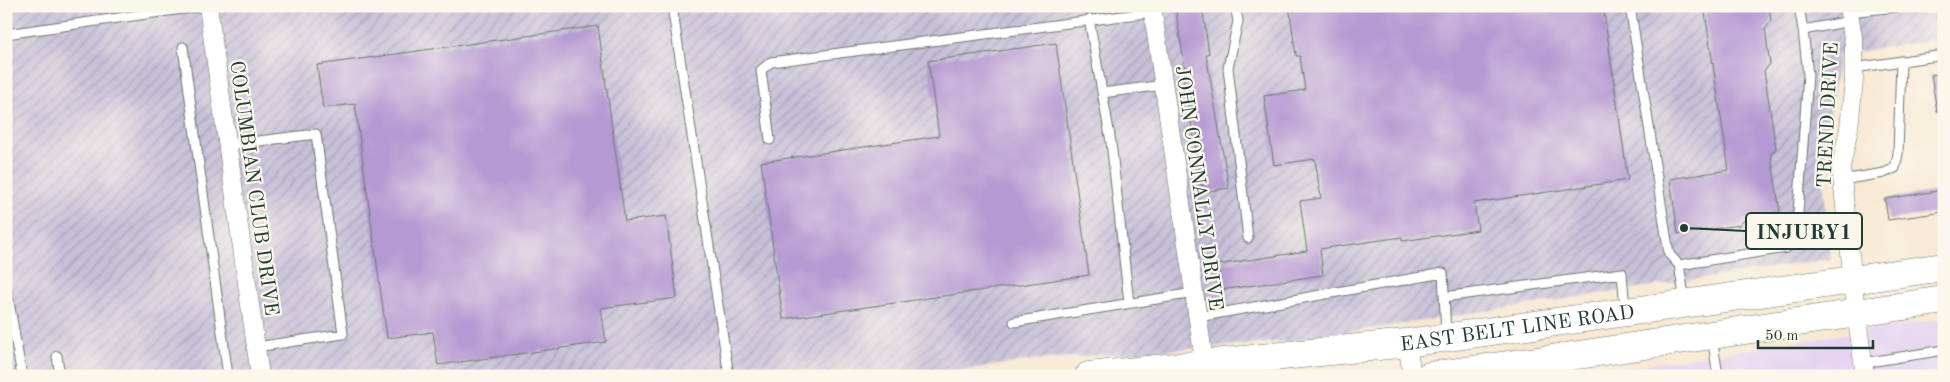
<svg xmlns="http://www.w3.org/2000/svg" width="1950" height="382" font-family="'Old Standard TT',serif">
<defs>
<pattern id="industrial-furrows" width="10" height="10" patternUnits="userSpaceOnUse" patternTransform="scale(1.25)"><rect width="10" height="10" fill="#c7c0d9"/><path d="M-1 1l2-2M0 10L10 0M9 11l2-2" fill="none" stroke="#a19db1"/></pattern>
</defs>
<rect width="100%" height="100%" fill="#fbf7ec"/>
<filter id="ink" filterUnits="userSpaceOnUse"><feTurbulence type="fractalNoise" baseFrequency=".02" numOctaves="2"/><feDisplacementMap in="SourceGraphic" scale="10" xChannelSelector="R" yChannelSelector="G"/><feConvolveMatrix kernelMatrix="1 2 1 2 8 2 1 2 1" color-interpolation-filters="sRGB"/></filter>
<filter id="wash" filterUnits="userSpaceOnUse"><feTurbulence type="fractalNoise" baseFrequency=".0096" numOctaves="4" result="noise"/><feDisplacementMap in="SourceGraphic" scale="20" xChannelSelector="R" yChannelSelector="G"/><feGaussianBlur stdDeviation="1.12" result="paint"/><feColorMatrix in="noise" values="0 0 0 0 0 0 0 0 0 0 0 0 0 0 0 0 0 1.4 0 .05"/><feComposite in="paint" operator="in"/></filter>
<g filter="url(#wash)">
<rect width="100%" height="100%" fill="#f7e7d0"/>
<!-- built -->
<path fill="#e5d3f1" d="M1944,319V376H1571Z"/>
<!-- industrial -->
<path fill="url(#industrial-furrows)" d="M6,6H1944V38L1839,55L1822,170L1830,259L1290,341L1033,360L923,376H6Z"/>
<g id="blocks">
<!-- building -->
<path fill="#b599d3" d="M1175,6H1202L1209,54H1206L1229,188L1203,192L1182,69H1185Z
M1289,6H1603L1628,180L1474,203L1478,230L1402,241V237L1320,249L1323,275L1221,290L1217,265L1307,251L1300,201L1321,198L1315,159L1274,165L1264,96L1305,90L1300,56H1296Z
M1704,6H1769L1771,21L1765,29L1770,64L1764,71L1776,148L1771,154L1780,212L1746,218L1740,225L1678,234L1670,179L1729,170Z
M598,26L625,221L666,216L677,298L601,308L606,342L438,365L433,332L387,338L355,104L323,108L317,65Z
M1056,43L1089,275L783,319L761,162L939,136L928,61Z
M1944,73V110L1937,111L1931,75Z
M1944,190V212L1888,220L1885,199Z"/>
</g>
</g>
<g filter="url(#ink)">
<use href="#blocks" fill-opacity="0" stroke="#6b786b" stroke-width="1"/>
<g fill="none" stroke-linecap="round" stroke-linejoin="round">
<!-- service casing -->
<g stroke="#6b786b" stroke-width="11">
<path id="service" d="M672,6L729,376
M1235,6L1238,21L1228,68L1248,238
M1630,6L1669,254L1679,265L1685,301
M1799,6L1803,30
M1849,12L1906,6
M1089,19L1111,142L1129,303
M6,34L203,6
M183,47L228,376
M1854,68L1944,55
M1102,93L1164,85
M770,140L761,70L771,62L1153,12
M227,145L316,134L343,334L256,347
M1842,180L1884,173L1895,168L1898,154L1901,61
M1679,265L1786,248L1796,241L1808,75L1803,30L1851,21
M6,285L22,376
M1444,297L1622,273L1625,308
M1198,317L1443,273L1446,334
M1014,322L1194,293
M1712,337L1718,376
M57,356L60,376
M1566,360L1568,376
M1863,363L1944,350"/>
</g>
<!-- minor casing -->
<g stroke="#6b786b" stroke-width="19">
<path id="minor" d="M208,6L260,376
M1152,6L1206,374
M1848,6L1854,44V81L1849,128L1841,168L1856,312L1865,376
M1407,343L1412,376"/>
</g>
<!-- primary casing -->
<g stroke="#6b786b" stroke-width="29">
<g id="primary">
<path id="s1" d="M1089,376L1407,343L1944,267"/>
<path d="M1429,376L1565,357L1944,300"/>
</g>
</g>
<!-- service -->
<use href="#service" stroke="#fff" stroke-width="9"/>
<!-- minor -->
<use href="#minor" stroke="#fff" stroke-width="18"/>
<!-- primary -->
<use href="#primary" stroke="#fff" stroke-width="28"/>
</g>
</g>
<g text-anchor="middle" stroke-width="4.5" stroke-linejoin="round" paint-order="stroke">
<!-- street labels -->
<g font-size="20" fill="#1f3d34" stroke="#fbf7ec">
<text transform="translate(1827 115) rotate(-87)" y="7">TREND DRIVE</text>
<text transform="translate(255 188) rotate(82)" y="7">COLUMBIAN CLUB DRIVE</text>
<text transform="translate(1200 188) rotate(82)" y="7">JOHN CONNALLY DRIVE</text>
<text dy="7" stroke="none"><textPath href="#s1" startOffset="431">EAST BELT LINE ROAD</textPath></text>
</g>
</g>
<!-- callouts -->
<path fill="none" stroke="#1f3d34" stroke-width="2" d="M1684 228L1746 231"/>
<circle fill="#1f3d34" stroke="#fbf7ec" stroke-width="2" cx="1684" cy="228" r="5"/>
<rect fill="#fbf7ec" stroke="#1f3d34" stroke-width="2" x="1746" y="213" width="116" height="36" rx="5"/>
<g font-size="21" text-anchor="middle" font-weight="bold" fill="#1f3d34">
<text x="1804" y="239">INJURY1</text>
</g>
<!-- margin -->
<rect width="1950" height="382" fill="none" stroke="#fbf7ec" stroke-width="25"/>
<!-- scale -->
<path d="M1758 340v8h115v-8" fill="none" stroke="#1f3d34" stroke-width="2.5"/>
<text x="1765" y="340" font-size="15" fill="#1f3d34" stroke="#fbf7ec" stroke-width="4" paint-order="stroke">50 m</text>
</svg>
